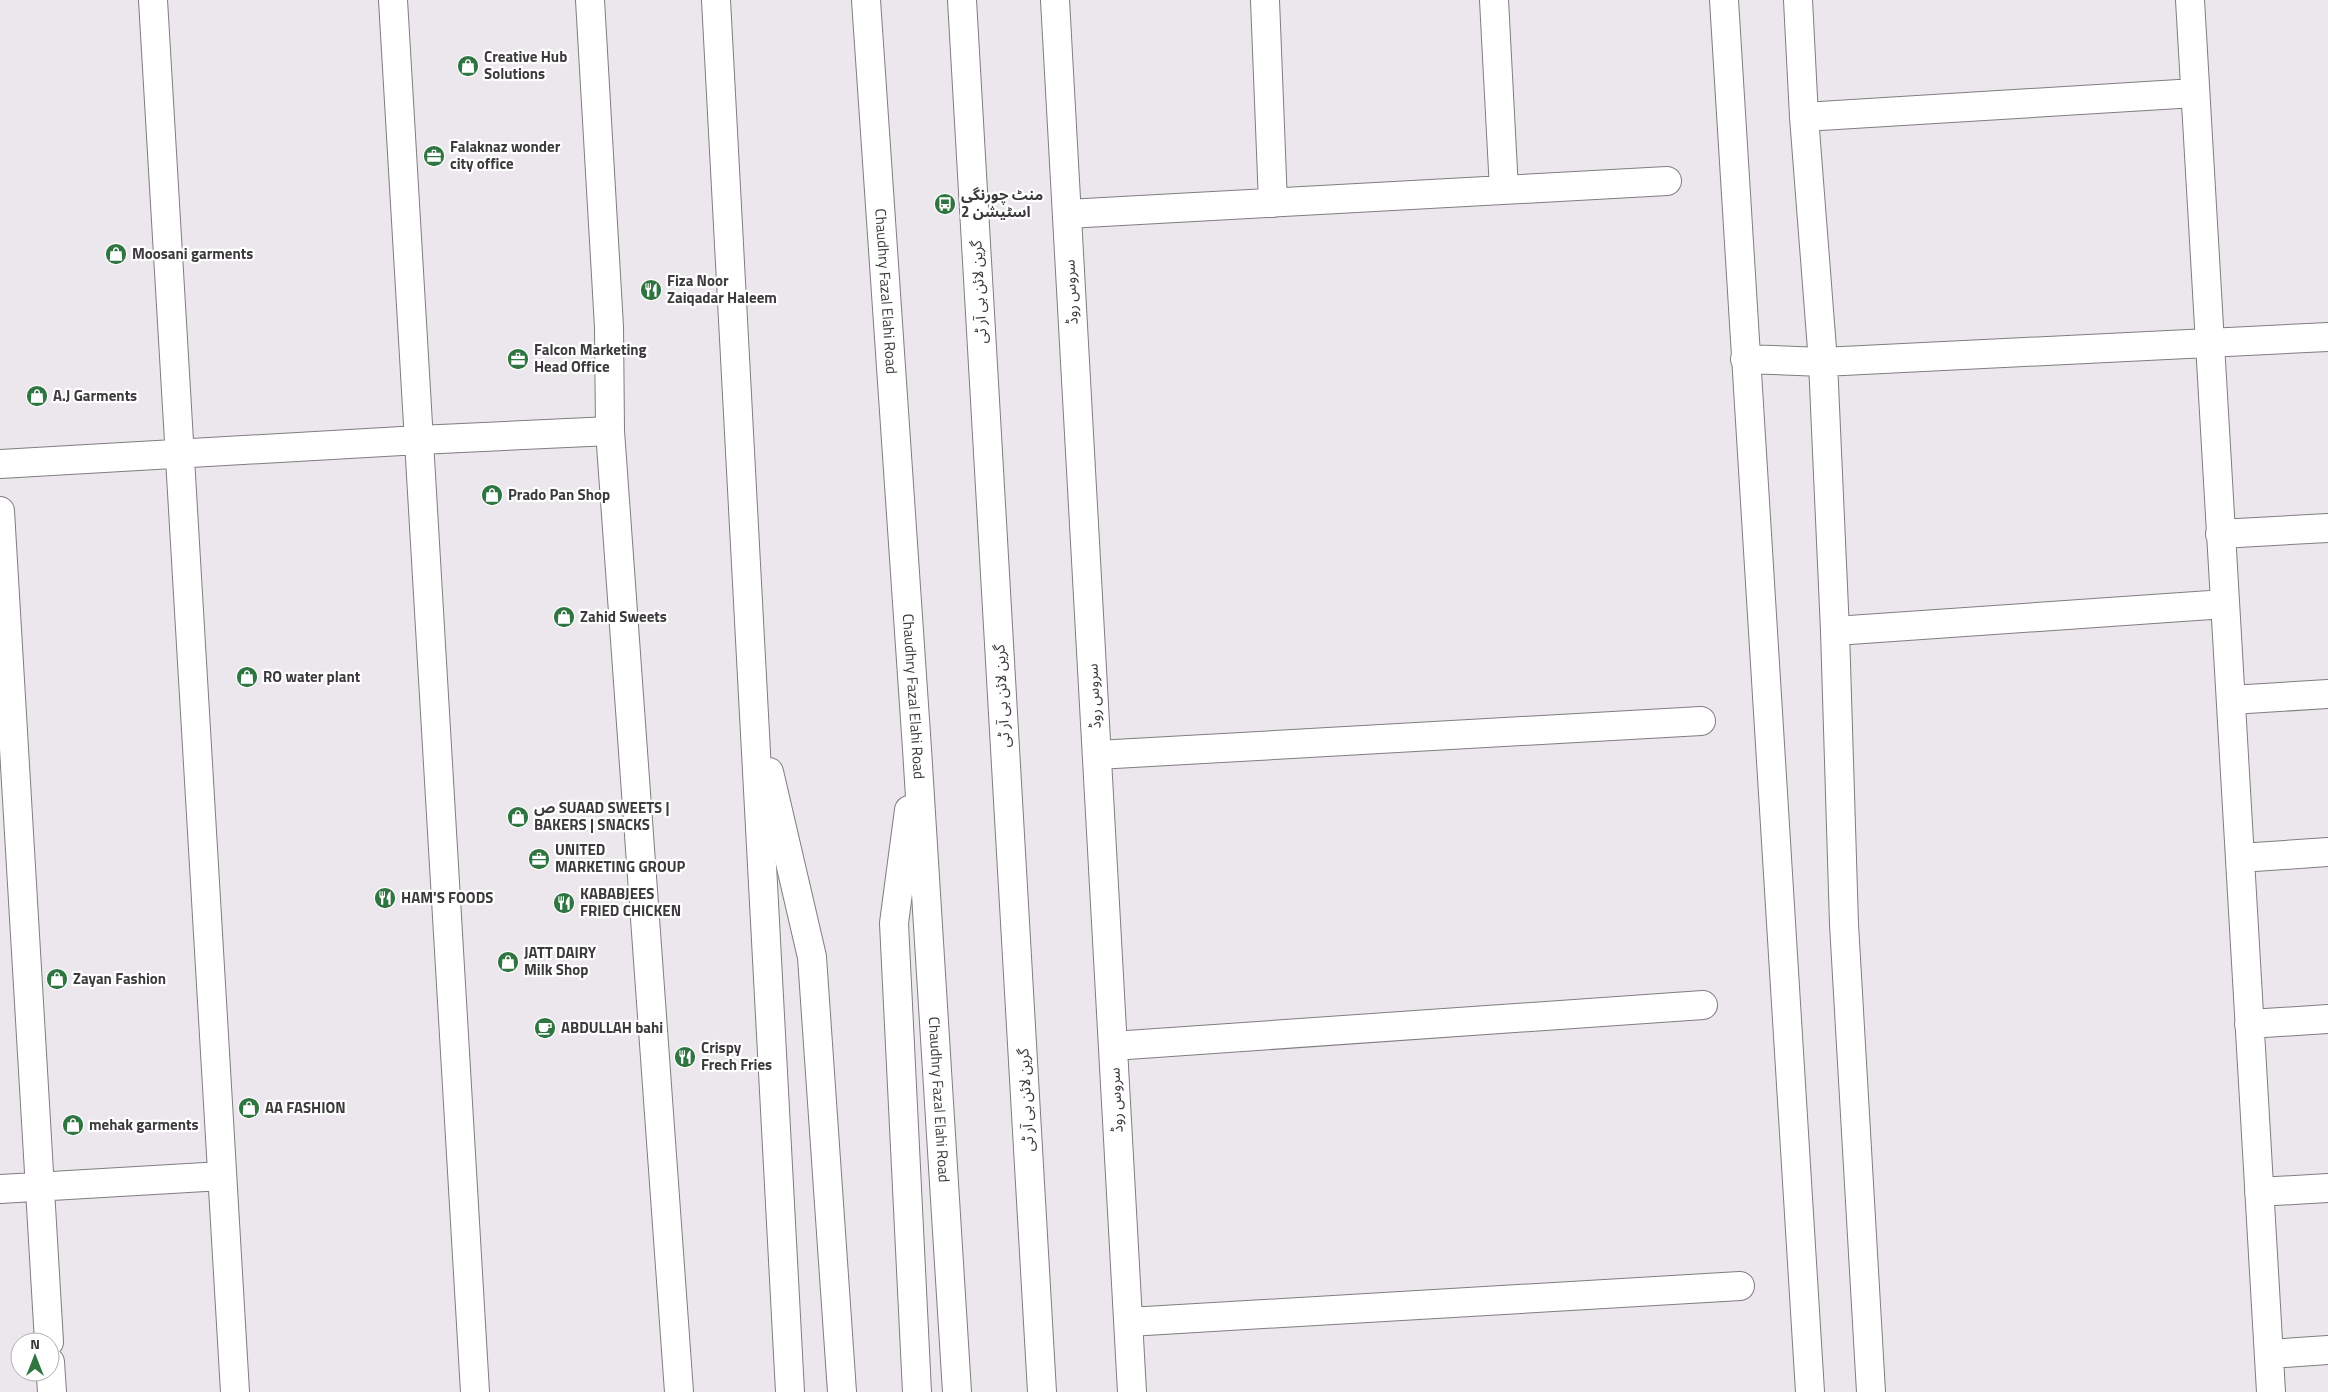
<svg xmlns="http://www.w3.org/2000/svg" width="2328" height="1392" font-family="'Titillium Web','Noto Sans Arabic',sans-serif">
<rect width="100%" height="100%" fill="#ebe7ec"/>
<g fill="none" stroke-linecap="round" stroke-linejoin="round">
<!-- minor casing -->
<g stroke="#807d81" stroke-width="30">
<path id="minor" d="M153,0L235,1392
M393,0L475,1392
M590,0L609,327L610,431L679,1392
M962,0L1042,1392
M1055,0L1132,1392
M1265,0L1273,203
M1494,0L1504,190
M1724,0L1810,1392
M1798,0L1804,117L1823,362L1835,631L1844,924L1871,1392
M2190,0L2271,1392
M1804,117L2195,93
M1067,214L1667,181
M1745,359L1823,362L2328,337
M0,464L419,440L610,431
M0,511L49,1342
M2220,534L2328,528
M1835,631L2225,604
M2231,700L2328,694
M1097,755L1701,721
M2240,858L2328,852
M2249,1024L2328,1019
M1113,1046L1703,1005
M0,1189L222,1176
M2259,1192L2328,1188
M1129,1322L1740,1286
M2269,1354L2328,1350
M50,1362L52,1392"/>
</g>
<!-- major casing -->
<g stroke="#807d81" stroke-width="30">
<g id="major">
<path d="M716,0L790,1392"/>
<path id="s1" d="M866,0L917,749L957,1392"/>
<path d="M769,772L812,957L842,1392"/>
<path d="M909,810L894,923L917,1392"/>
</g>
</g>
<!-- minor -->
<use href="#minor" stroke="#fff" stroke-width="28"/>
<!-- major -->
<use href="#major" stroke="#fff" stroke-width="28"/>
</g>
<!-- icons -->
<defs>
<g id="shop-disc" transform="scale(1.125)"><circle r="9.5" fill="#2f7541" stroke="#fff"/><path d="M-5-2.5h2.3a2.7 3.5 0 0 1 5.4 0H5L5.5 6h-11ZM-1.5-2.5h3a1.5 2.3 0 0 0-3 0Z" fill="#fff"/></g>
<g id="office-disc" transform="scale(1.125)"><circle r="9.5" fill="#2f7541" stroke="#fff"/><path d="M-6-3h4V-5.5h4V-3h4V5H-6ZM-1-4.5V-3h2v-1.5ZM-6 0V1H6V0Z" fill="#fff"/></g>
<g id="bus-disc" transform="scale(1.125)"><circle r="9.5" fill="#2f7541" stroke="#fff"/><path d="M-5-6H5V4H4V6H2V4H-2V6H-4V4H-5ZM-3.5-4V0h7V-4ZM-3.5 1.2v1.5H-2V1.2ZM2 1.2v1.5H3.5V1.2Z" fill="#fff"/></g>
<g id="restaurant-disc" transform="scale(1.125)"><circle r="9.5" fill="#2f7541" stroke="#fff"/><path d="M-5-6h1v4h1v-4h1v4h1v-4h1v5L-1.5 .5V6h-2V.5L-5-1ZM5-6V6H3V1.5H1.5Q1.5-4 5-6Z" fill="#fff"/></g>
<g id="cafe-disc" transform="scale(1.125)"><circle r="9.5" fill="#2f7541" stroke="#fff"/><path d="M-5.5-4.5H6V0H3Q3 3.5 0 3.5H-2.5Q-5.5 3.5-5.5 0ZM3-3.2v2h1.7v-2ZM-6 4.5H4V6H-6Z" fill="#fff"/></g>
</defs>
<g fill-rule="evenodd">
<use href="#shop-disc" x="468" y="66"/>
<use href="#office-disc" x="434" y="156"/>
<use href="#bus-disc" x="945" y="204"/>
<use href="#shop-disc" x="116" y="254"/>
<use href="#restaurant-disc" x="651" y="290"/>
<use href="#office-disc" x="518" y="359"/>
<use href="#shop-disc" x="37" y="396"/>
<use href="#shop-disc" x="492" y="495"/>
<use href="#shop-disc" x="564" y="617"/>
<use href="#shop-disc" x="247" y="677"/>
<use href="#shop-disc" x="518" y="817"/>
<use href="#office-disc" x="539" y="859"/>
<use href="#restaurant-disc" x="385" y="898"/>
<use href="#restaurant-disc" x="564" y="903"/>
<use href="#shop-disc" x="508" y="962"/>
<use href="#shop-disc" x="57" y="979"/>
<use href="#cafe-disc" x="545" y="1028"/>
<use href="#restaurant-disc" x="685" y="1057"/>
<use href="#shop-disc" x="249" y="1108"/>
<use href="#shop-disc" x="73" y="1125"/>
</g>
<g text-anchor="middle" stroke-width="4.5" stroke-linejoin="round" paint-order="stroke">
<!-- poi labels -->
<g font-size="15" font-weight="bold" fill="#3c3a3c" stroke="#fff" text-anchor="start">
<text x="484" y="62">Creative Hub<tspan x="484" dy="17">Solutions</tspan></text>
<text x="450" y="152">Falaknaz wonder<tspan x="450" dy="17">city office</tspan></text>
<text x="961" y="200">منٹ چورنگی<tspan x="961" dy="17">اسٹیشن 2</tspan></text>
<text x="132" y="259">Moosani garments</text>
<text x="667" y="286">Fiza Noor<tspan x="667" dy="17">Zaiqadar Haleem</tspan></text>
<text x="534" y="355">Falcon Marketing<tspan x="534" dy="17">Head Office</tspan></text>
<text x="53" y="401">A.J Garments</text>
<text x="508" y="500">Prado Pan Shop</text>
<text x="580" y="622">Zahid Sweets</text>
<text x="263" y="682">RO water plant</text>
<text x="534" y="813">ص SUAAD SWEETS |<tspan x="534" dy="17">BAKERS | SNACKS</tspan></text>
<text x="555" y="855">UNITED<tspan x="555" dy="17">MARKETING GROUP</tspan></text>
<text x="580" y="899">KABABJEES<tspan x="580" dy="17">FRIED CHICKEN</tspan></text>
<text x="401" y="903">HAM'S FOODS</text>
<text x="524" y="958">JATT DAIRY<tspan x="524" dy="17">Milk Shop</tspan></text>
<text x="73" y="984">Zayan Fashion</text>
<text x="561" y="1033">ABDULLAH bahi</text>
<text x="701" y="1053">Crispy<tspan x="701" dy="17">Frech Fries</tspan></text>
<text x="265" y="1113">AA FASHION</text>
<text x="89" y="1130">mehak garments</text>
</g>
<!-- street labels -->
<g font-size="15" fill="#3c3a3c" stroke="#fff">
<text dy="5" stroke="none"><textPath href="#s1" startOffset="292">Chaudhry Fazal Elahi Road</textPath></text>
<text transform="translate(979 292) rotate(-93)" y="5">گرین لائن بی آر ٹی</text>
<text transform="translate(1071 292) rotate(-93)" y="5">سروس روڈ</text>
<text dy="5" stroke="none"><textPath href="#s1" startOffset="698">Chaudhry Fazal Elahi Road</textPath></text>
<text transform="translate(1002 696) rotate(-93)" y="5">گرین لائن بی آر ٹی</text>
<text transform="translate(1094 696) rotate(-93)" y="5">سروس روڈ</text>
<text dy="5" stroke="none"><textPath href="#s1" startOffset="1102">Chaudhry Fazal Elahi Road</textPath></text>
<text transform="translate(1026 1100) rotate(-93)" y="5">گرین لائن بی آر ٹی</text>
<text transform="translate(1116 1100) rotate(-93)" y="5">سروس روڈ</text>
</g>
</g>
<!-- north arrow -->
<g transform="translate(35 1357)"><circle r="24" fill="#ffffff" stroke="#b1b0b1"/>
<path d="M0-4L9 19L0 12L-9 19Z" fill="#2f7541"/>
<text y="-8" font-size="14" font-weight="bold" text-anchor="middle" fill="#3c3a3c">N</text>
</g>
</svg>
